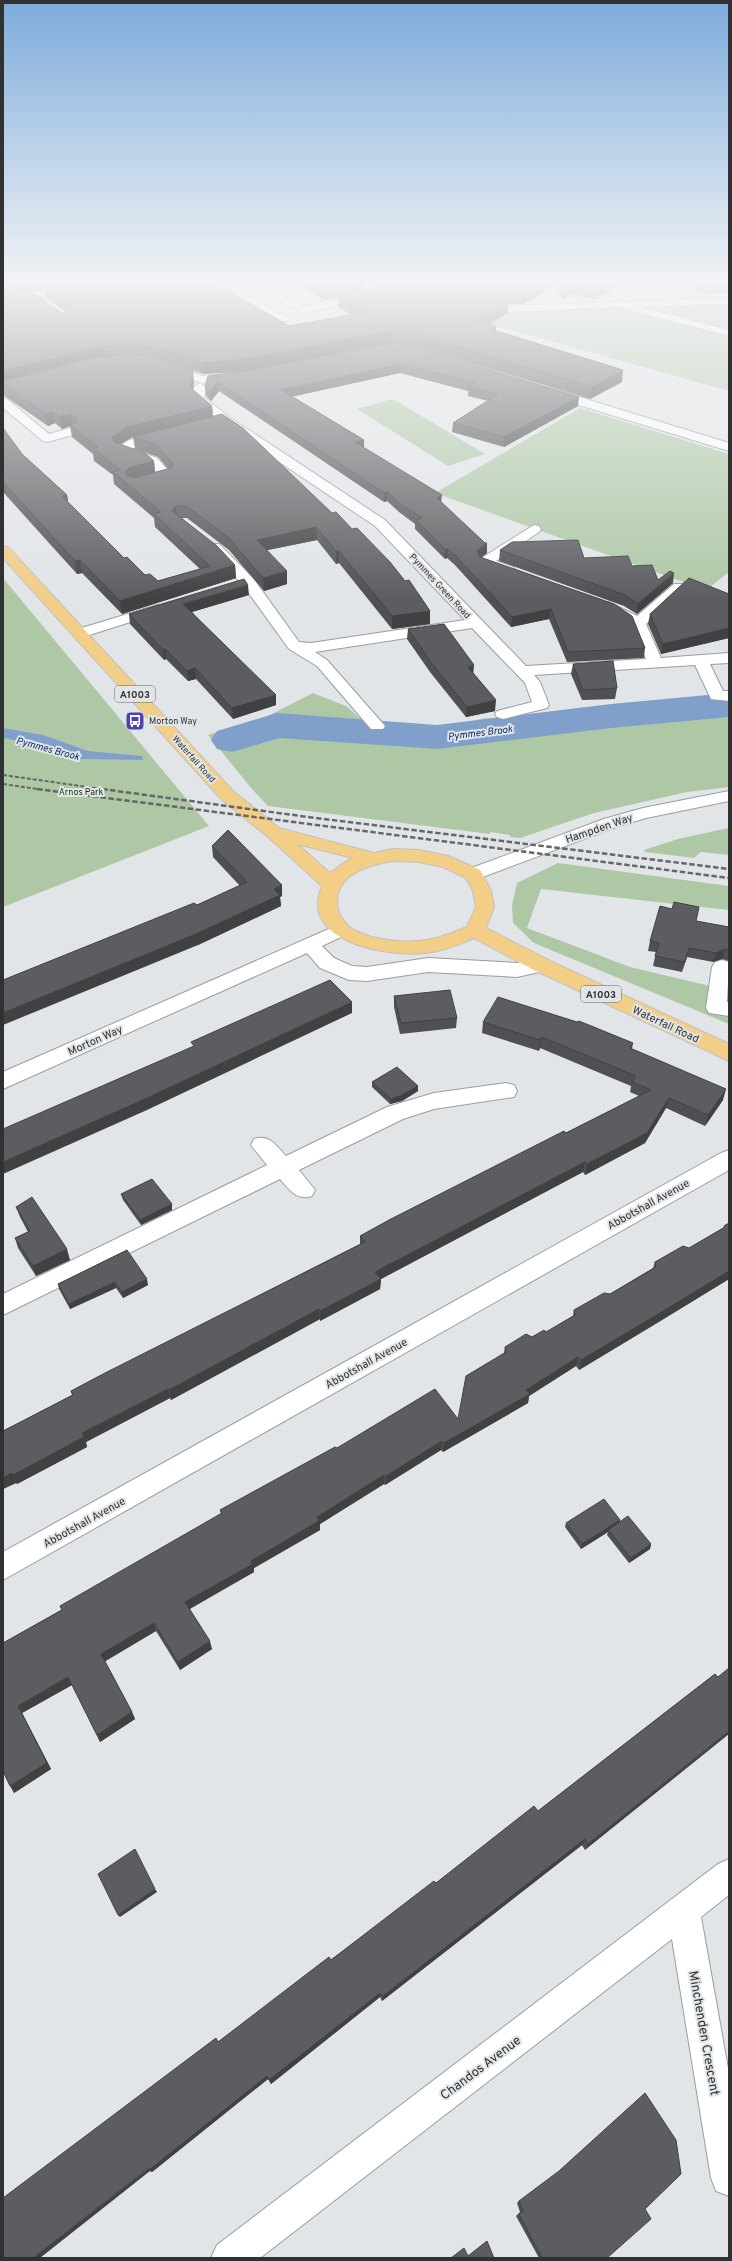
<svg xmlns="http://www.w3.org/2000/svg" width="732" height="2261" font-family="Overpass,sans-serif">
<rect width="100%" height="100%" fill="#e2e5e8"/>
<!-- green -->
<path fill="#aec7a5" d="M729,299V391L436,309Z
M393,399L485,454L448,466L357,409Z
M580,408L729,454V572L706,590L435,493Z
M3,578L209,826L3,907Z
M313,693L346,706L385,740L485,718L563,716L729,703V787L687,792L594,813L520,838L510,837V835L490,832V834L268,806L252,789L208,735L268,716Z
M728,828L729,855L701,852L694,858L645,852L644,850L678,839Z
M558,863L729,886V910L541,889L527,928L630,967L714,987L729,1012V1024L534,943L513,923L512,905L517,883Z"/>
<!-- water -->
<path fill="#80a0cb" d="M3,728L43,735L88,751L142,756L143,760L82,759L36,744L3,738Z"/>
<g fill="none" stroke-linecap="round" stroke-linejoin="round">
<!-- river -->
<path fill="#80a0cb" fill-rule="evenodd" d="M729,693V717L611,728L437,749L280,738L232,752L217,749L211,740L217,731L277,713L437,725L611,704Z"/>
<!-- minor casing -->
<g stroke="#9a9da0" stroke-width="2">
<path id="minor" d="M79,283H97L92,286L3,305V299Z
M215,283H227L289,319L288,321H280Z
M247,283H259L303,306L366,292L365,283H375L376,294L375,296L304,314Z
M618,283H637L649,287L633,295L628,292L633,288L619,285Z
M729,298V304L640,307L729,330V336L618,307L478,313L473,310L478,307Z
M166,364L203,376L235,373L241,376L235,379L202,383L162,369L160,367L162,365Z
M200,383L206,387L204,397L229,417L385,520L526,666L646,659L632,626L601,606L608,602L637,616L674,584H684L686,587L684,590L646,624L661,658L729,653V663L710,664L723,691H729V701L711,699L695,665L534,675L540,682L549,705L547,708L503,719L497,717L495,714L497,711L532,702L525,683L472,628L315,652L327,660L385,726L383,729H371L317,666L289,649L242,584L209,550L207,547L209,544H219L253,578L299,642L311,643L465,620L375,526L221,423L194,401L192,398L194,387Z
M550,388L729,443V451L546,395L544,392L546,389Z
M3,398L7,399L49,434L73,427L79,431L77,434L47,442L43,441L3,408Z
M162,432L166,433L168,436L166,439L131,449L157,458L173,476L172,479L145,486L140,485L138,482L140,479L158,474L147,464L116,453L114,450L129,440Z
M534,525L539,526L541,529L539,532L496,561L513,567L515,570L513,573L508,574L480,565L478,562L480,559Z
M157,605L162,606L164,609L162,612L80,638L75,636L72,633L75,630Z
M729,791V801L646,818L616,827L480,878L473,880L466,878L464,874L466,870L604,819L643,808Z
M340,924L347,926L350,930L347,934L322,946L334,958L352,966L367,967L428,958L517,963L541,958L548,960L551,965L548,970L517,977L428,972L367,981L349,980L320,968L307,953L3,1089V1072Z
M722,960L729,962L727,1002H729V1016L709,1013L706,1008L712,967L715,962Z
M506,1083L514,1085L517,1091L514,1097L434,1109L403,1119L299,1170L315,1190L312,1196C296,1201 290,1190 280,1179L3,1315V1294L267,1165L251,1145L254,1139C270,1134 276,1146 286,1156L387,1107L434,1093Z
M729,1150V1170L3,1580V1552L721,1153Z
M729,1859V1895L701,1917L729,2074V2196L716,2191L711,2178L672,1939L260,2258H211L217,2245L718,1864Z"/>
</g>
<!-- major casing -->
<g stroke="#c1c1c2" stroke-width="2">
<path id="major" d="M3,546L8,547L234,792L279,828L374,853L392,849L419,850L448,856L480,870L491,891L494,907L486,928L548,960L729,1044V1061L534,970L474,938C458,945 441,952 424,953C387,957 298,942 322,886L267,836L222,800L3,558ZM297,844L353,858L345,862L330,873ZM392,861L419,862L443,867L466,878L473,891L476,907L467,927C456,931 444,937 432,939C409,944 375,941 354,930C346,925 340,917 338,909C331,876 367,865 392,861Z"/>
</g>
<!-- minor -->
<use href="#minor" fill="#fff" fill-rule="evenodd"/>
<!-- major -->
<use href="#major" fill="#f2ce87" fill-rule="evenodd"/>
<!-- rail-far1 -->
<path stroke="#656768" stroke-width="2" stroke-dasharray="4 2" stroke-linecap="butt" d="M3,775L109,790
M3,784L44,790"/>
<!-- rail -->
<path stroke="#656768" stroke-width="2.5" stroke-dasharray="5.5 2.5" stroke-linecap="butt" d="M37,789L729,878
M102,789L308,817L729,869"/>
</g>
<!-- wall -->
<path fill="#4e5053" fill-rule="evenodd" d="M3,283H215L289,326L352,315L338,307V297L325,300L295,283H364V289L375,287L376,285V283H618V286L594,299L574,294L563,300L555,285L523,304H508V313L490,324L496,326V331L622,382L590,399L414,346L392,343L203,374L180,366L173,364L194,383L193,390L212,406L213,416L430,624L392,629L339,563L336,564L317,540L267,550L287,584L264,591L229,550L187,518H182L235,565L236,578L122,614L82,573L77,574L3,492V428L22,454L67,495L68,502L124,558L145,575L158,581L200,569L155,527L154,518L114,484L113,475L94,461L93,454L72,437L70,426L62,429L55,423L48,426L3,395ZM44,289L46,298L68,313H62L32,292ZM133,437L135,449L158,457L168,469L155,472L154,461L120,444L129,439Z
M687,283H729V293L704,294L701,290L693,291Z
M392,343L578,406L504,447L452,432L453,423L488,401L468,396V391L400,373L292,396L364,440V448L441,502L487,553L481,557L645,648L644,658L567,662L549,619L511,627L455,565L447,558L445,559L415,529V524L399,512L387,501L384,502L219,391L211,401L206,396L205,387L240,372Z
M500,550L584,558L632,566L658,580L673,583L637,614L624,606L499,561Z
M729,594V638L661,654L648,624L650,614Z
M249,595L192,612L276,705L233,719L196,679L188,681L166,659L164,660L130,624L129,614Z
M408,629L473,673L495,711L466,717L430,672L407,639Z
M573,664L617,688L615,699L582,700L571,674Z
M212,846L282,896L280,897L281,906L198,945L197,905L240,886L213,857Z
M696,921L729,927V961L722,959L713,962L687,957L682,972L653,966L656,952L648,951L650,941Z
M394,996L457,1018L456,1028L400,1034L394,1007Z
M483,1022L633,1043L632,1049L723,1100L705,1126L666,1108L645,1143L585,1175L583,1172L381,1279L380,1289L320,1321V1319L171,1400L170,1398L86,1442L87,1447L17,1484L16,1483L3,1489V1431L72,1395L71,1391L360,1244V1236L639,1096L630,1092L631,1086L540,1048L539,1051L482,1033Z
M372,1082L418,1086V1091L402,1101L390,1104L372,1087Z
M121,1194L172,1204V1210L141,1225L123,1200Z
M16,1207L70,1260L36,1276L18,1248L15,1238L28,1232L20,1217Z
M729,1223V1279L657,1323L579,1370L576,1366L529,1396L528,1403L443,1452L441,1450L385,1485L384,1484L320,1524V1530L254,1568V1572L190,1609L212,1649L180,1670L156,1631L105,1661L132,1712L135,1719L100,1742L72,1685L22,1713L51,1769L14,1793L3,1643L61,1610L221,1514L220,1510L337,1448L458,1419L504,1353L505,1347L546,1332L573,1316L574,1310L610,1294L653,1268L655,1262L689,1248L723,1228L724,1226Z
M127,1250L148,1285L123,1298L116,1288L70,1309L59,1289L58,1284Z
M620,1520V1522L651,1544L650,1549L629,1563L607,1535L608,1532L581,1549L565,1527L566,1523Z
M715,1674L585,1850L582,1845L382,2001L380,1997L271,2084L268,2079L152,2172L150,2171L218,2042L436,1883L538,1811Z
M519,2201L645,2209L607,2258H539L516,2216L520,2212L517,2203Z"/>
<!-- shaded-wall -->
<path fill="#404143" d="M24,283H74L44,287V289L3,299V287Z
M352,283H364V291L338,296V297L325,300V289Z
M541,283H555V285L523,304L524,293Z
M576,283L574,294L563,300L564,289Z
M605,283H618V286L594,299L595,288Z
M449,296V306L443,300Z
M508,302V313L476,332L477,321Z
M496,326L495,337L490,329Z
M392,331V343L240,372L203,374L202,363Z
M105,346L107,358L3,383V371Z
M400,364V373L282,399L281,390Z
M623,370L622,382L590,399L592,387Z
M193,371L194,383L191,399L190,387Z
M218,382L219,391L211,401L210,392Z
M579,397L578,406L504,447V437Z
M212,406L213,418L133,437L129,439L113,449L112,437L127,427Z
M53,412L55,423L48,426L46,414Z
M71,414L73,426L70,425V426L62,429L60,417Z
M364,440V449L355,442Z
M154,461L155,473L130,481L127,484L125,472L128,468Z
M388,492L387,501L384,502V493Z
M67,495L69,507L62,496Z
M442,495L441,504L437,498Z
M176,506L177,518L172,511Z
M316,527L317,540L258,552L257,540Z
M487,543V553L477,561V551Z
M445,549H448L447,558L445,559Z
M336,551H339V563L336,564Z
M80,560L82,573L77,574L75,561Z
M235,565L236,578L122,614L120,601Z
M287,571V584L264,591L263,578Z
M674,573L673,583L637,614L638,604Z
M248,585L249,595L185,614L183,604Z
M551,609L549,619L511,627L512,617Z
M430,611V624L392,629V616Z
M729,628V638L661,654L663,644Z
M165,649L166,659L164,660L163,650Z
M474,665L473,676L468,667Z
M195,668L196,679L188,681L187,671Z
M276,695V705L233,719L232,708Z
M496,700L495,711L466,717L467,707Z
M282,885V896L280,897L281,906L198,945L3,1025V1013Z
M689,948L687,957L682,972L685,962Z
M725,949L722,959L713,962L716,953Z
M352,1002V1013L147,1110L3,1174V1162Z
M542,1037L540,1048L539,1051L540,1040Z
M418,1086V1091L402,1101L390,1104L391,1099Z
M726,1089L723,1100L705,1126L708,1115Z
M669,1098L666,1108L645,1143L585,1175L587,1164Z
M585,1162L583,1172L381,1279L380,1289L320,1321V1311L375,1272Z
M172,1204V1210L141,1225L140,1220Z
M67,1249L70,1260L36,1276L33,1266Z
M729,1271V1279L657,1323L579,1370L581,1360Z
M147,1279L148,1285L123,1298L122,1292Z
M115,1282L116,1288L70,1309L69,1304Z
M319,1309L320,1319L171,1400L169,1390Z
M578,1357L576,1366L529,1396L528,1403L443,1452L444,1443L526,1390Z
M168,1389L170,1398L86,1442L87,1447L17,1484L13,1475L82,1433Z
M442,1441L441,1450L385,1485L386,1476Z
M12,1473L16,1483L3,1489V1478Z
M384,1475V1484L320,1524V1530L254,1568V1572L187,1610L185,1602L251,1561L317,1517Z
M620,1520L619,1524L608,1530V1532L581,1549L582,1544Z
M651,1544L650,1549L629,1563L631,1558Z
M154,1623L156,1631L104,1662L101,1654Z
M210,1641L212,1649L180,1670L178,1662Z
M68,1677L72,1685L22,1713L51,1769L14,1793L10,1786L18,1706Z
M132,1712L135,1719L100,1742L97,1735Z
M729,1731V1734L585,1850L588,1844Z
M585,1839L582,1845L382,2001L383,1996Z
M155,1889L157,1892L120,1917L118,1915Z
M380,1993V1997L271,2084L269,2080Z
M267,2076L268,2079L152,2172L150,2171L40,2258H33Z"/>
<!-- building -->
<path fill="#5b5d60" stroke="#404143" d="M3,283H24L3,287Z
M63,283H215L289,326L367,312L338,296L375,287L378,283H541L524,293L449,296L443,300L450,304L508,302L477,321L496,326L490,329L623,370L592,387L415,334L392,331L239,360L202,363L179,354L142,345L105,346L3,371V295L29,290L62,313H71L74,311L72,307L44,287Z
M314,283H352L325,289Z
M560,283H605L595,288L576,283L564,289Z
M392,343L409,345L579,397L504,437L453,423L498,394L469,387L475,383L400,364L281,390L364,440L355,442L442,495L437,498L485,543H487L477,551L480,557L614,604L632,616L645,648L568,652L551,609L512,617L455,555L448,549H445L416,520L422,518L399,503L388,492L384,493L218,382L210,392L205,387L208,376L240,372Z
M126,354L156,357L193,371L190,387L212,406L127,427L112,437L114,442L145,453L154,461L128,468L125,472L127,476L134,478L171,468L173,464L157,445L133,437L222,414L243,428L332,513L336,512L352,529L357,528L390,562L405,581L409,580L430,611L392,616L339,551H336L316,527L257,540L287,571L263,578L228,537L186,506H176L172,511L216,545L235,565L120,601L80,560L75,561L3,482V428L22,454L67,495L62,496L124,558L127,557L145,575L150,574L158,581L210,566L154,514L161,512L113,472L121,470L93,449L98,447L70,425L76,423L78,418L71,414L60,417L53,412L46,414L3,384V381L91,358Z
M578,540L584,558L628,556L632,566L652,565L658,580L670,571L674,573L638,604L625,595L500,550L512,542Z
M689,578L729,594V628L663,644L650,614Z
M244,579L248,585L183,604L276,695L232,708L195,668L187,671L165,649L163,650L129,614Z
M444,624L474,665L468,667L496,700L467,707L430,661L408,629Z
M613,661L617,688L583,690L573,664Z
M228,830L282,885L274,889L280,895L196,934L3,1013V980L194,903L197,905L247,882L212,846Z
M674,902L699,907L696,921L729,927V950L725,949L716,953L689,948L685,962L655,956L659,943L650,941L660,906L672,909Z
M330,980L352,1002L145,1099L3,1162V1129L194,1046L191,1042Z
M450,990L457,1018L401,1023L394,996Z
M498,997L577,1022L579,1021L633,1043L630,1048L726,1089L708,1115L669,1098L647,1133L587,1164L585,1162L375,1272L381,1279L320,1311L319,1309L169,1390L168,1389L82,1433L84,1437L13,1475L12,1473L3,1478V1431L73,1395L71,1391L105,1373L365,1242L360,1236L389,1220L564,1131L566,1133L651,1090L632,1082L636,1076L542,1037L540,1040L483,1022Z
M397,1067L418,1086L402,1095L391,1099L372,1082Z
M152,1179L172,1204L140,1220L121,1194Z
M32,1197L67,1249L33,1266L15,1238L30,1231L16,1207Z
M729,1223V1271L660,1313L581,1360L578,1357L526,1390L530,1394L444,1443L442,1441L386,1476L384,1475L317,1517L319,1521L251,1561L253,1564L185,1602L210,1641L178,1662L154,1623L101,1654L132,1712L97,1735L68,1677L18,1706L47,1763L10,1786L3,1771V1643L62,1610L60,1606L222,1513L220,1510L335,1447L337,1448L435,1389L458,1419L466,1376L506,1352L505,1347L526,1334L532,1337L544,1330L546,1332L575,1315L574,1310L604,1293L610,1294L656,1267L655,1262L683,1246L689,1248L725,1227L724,1226Z
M127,1250L147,1279L122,1292L115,1282L69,1304L58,1284Z
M604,1499L620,1520L582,1544L566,1523Z
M628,1516L651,1544L631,1558L608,1530Z
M729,1668V1731L588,1844L585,1839L383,1996L380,1993L269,2080L267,2076L149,2170L148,2168L33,2258H3V2198L216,2038L218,2042L329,1957L331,1960L434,1881L436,1883L534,1806L538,1811L715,1674L718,1677Z
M135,1849L155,1889L118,1915L98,1874Z
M645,2093L676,2140L681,2174L645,2209L651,2219L607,2258H542L519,2214L523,2211L519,2201L559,2171Z
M487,2241L494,2258H451L464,2248L468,2256Z"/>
<!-- sky -->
<linearGradient id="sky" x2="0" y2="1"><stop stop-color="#7eacdc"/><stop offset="0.47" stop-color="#f2f3f5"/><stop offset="1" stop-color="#f2f3f5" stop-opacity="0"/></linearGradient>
<rect width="732" height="599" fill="url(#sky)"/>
<!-- icons -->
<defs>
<g id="bus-square" transform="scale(1)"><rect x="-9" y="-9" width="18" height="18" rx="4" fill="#4e40b7" stroke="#e2e5e8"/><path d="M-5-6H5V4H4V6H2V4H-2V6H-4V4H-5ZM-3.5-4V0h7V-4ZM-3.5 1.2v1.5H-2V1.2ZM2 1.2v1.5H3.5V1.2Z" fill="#fff"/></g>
</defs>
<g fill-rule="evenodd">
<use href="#bus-square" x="135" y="721"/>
</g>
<g text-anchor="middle" stroke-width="4" stroke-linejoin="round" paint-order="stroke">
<!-- far-street labels -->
<g font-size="9" fill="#303132" stroke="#e2e5e8">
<text transform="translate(440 586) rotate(47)" y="3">Pymmes Green Road</text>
<text transform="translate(194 759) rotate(48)" y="3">Waterfall Road</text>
</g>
<!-- far-poi labels -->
<g font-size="9" fill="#303132" stroke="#e2e5e8" text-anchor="start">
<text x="149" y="724">Morton Way</text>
</g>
<!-- far-park labels -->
<g font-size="9" fill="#133404" stroke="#e2e5e8">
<text x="81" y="795">Arnos Park</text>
</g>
<!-- shield labels -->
<g fill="#e2e5e8" stroke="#656769" stroke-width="1">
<rect x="115" y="686" width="40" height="16" rx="3"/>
<rect x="581" y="986" width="40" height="16" rx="3"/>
</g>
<g font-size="10" font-weight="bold" fill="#303132">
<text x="135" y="698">A1003</text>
<text x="601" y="998">A1003</text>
</g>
<!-- far-water labels -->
<g font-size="10" font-style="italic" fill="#00295d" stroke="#e2e5e8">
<text transform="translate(480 732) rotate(-7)" y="4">Pymmes Brook</text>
<text transform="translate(48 748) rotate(15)" y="4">Pymmes Brook</text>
</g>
<!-- street labels -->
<g font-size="11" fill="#303132" stroke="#e2e5e8">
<text transform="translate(599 828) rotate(-19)" y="4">Hampden Way</text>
<text transform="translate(666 1024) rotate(25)" y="4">Waterfall Road</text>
<text transform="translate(95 1040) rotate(-24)" y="4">Morton Way</text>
<text transform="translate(648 1204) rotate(-29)" y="4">Abbotshall Avenue</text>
<text transform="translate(366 1363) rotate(-29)" y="4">Abbotshall Avenue</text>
<text transform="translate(84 1522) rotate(-29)" y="4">Abbotshall Avenue</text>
</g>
<!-- near-street labels -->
<g font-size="13" fill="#303132" stroke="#e2e5e8">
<text transform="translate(705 2033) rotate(80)" y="5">Minchenden Crescent</text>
<text transform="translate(480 2067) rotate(-37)" y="5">Chandos Avenue</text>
</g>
</g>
<!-- border -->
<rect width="732" height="2261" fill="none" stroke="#303132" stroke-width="8"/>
</svg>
